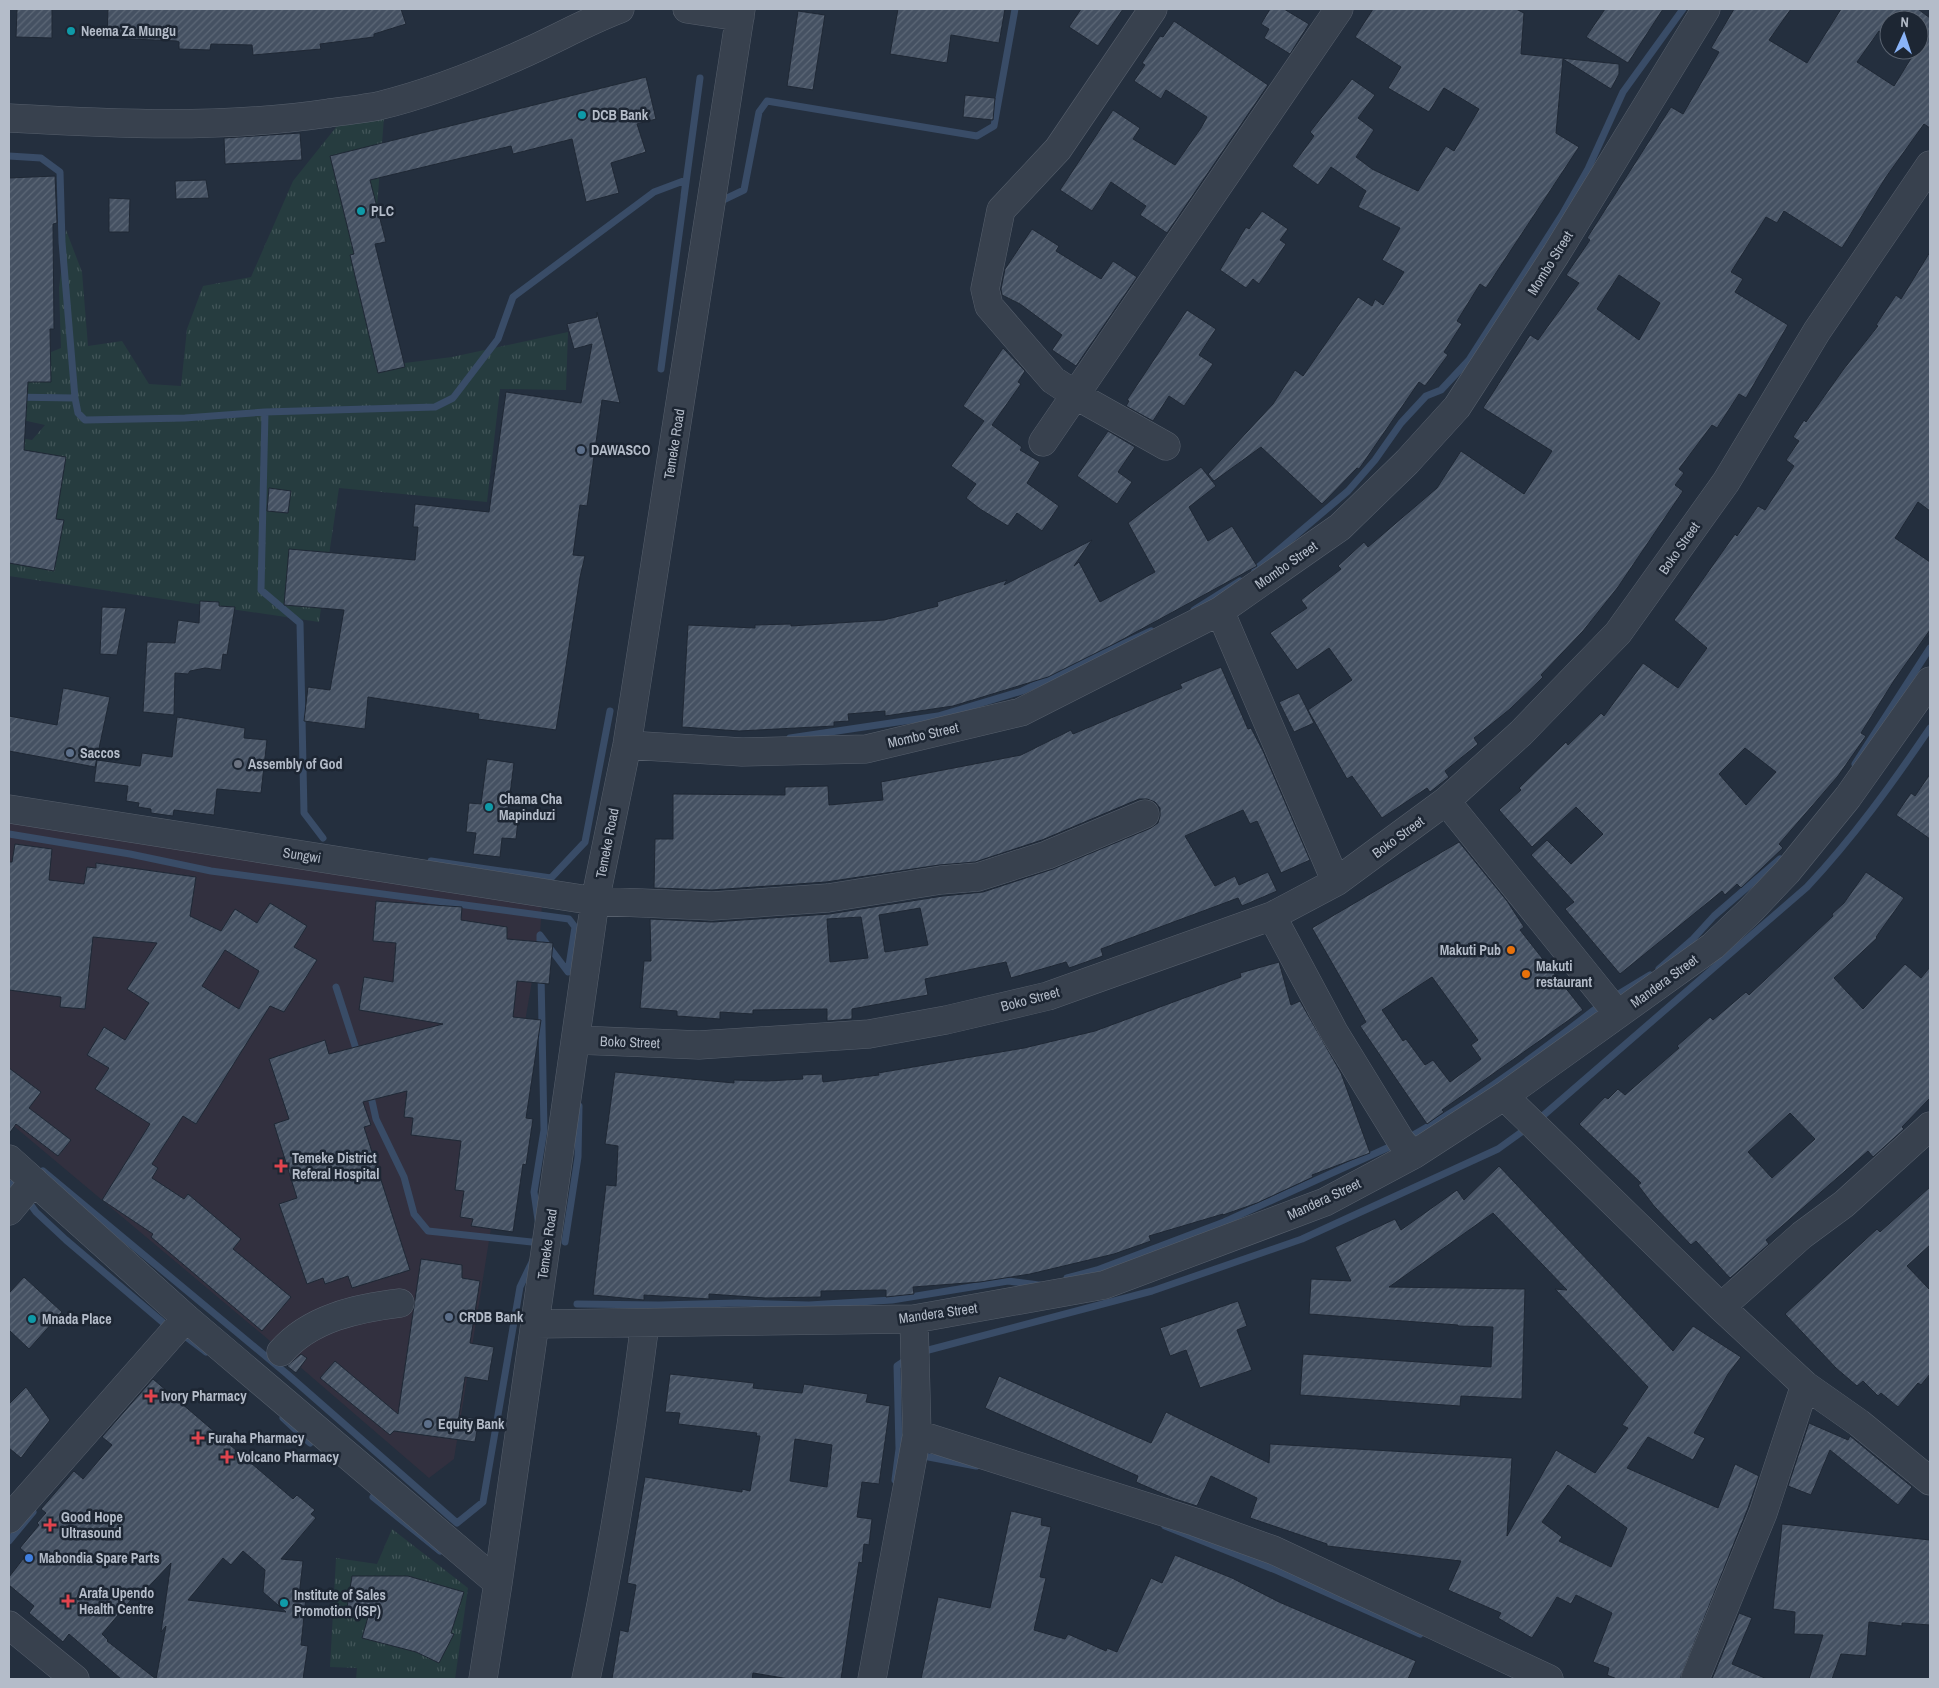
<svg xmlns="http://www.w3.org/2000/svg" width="1939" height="1688" font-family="'Archivo Narrow',sans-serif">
<defs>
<pattern id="grass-tufts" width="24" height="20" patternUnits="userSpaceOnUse" patternTransform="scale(1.25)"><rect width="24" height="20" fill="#263c3f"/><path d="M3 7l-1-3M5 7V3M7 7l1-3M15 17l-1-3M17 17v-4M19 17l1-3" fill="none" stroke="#435659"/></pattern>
<pattern id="building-hatch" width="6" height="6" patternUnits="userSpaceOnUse" patternTransform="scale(1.25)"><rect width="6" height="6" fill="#455162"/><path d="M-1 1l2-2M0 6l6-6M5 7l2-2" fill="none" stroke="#5d6877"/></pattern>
</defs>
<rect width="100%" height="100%" fill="#242f3e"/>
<!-- medical -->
<path fill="#32303f" d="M9,801L543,889L540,935L514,1085L454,1459L429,1478L263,1335L9,1122Z"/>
<!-- grass -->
<path fill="url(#grass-tufts)" d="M384,118L368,321L381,366L452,357L568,332L566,390L500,389L487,502L339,488L319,622L9,576V436L32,440L45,425L9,417V369L61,348L59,288L66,230L82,272L88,346L122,341L149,384L181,386L187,329L203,286L251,277L293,181L341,121Z
M392,1529L468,1588L455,1679H356L357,1668L330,1667L336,1558L377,1564Z"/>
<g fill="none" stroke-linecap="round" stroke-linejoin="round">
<!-- stream -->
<path stroke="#394c67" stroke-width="7" d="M9,156L41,158L60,172L62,242L75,398L78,413L85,420L185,418L265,412L435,407L453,398L498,339L513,297L654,192L686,180L684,196
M721,201L744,190L759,112L767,101L977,136L994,126L1015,9
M661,369L700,78
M9,397L75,398
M265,412L261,590L300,623L304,813L323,838
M1255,570L1348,491L1375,460L1401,423L1426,396L1441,390L1469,360L1562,215L1588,169L1623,92L1683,9
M1194,610L1240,581
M790,738L938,716L1022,691L1151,631
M1855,764L1930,648
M9,834L130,854L211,871L569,919L575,927L568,972L540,935V951
M431,861L551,878L585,842L610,711
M1659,969L1692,940L1714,916L1780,859
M336,987L358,1055
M1612,998L1650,975
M370,1092L376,1119L404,1177L414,1214L428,1231L541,1243
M1538,1120L1807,887C1853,838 1892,784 1930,728
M1406,1139C1476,1101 1540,1052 1603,1003
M43,1171L287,1374L457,1523L483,1502L520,1287L533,1260
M9,1187L19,1176L17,1175
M28,1201L36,1212L66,1240L166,1325L164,1328
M538,1220L534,1192L544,1130L541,974
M565,1242L578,1157L579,1106
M1067,1278L1097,1270L1224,1222L1396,1144
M577,1304L659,1305L738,1303L809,1305L892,1300L1008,1281L1039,1285
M181,1333L206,1352
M921,1352L1152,1291L1302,1239L1498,1149L1527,1128
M283,1418L310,1443
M918,1455L976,1466
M895,1480L899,1449L897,1366L909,1358
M373,1497L440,1551
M1165,1526L1278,1571L1420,1634
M9,1541L33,1512"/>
</g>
<!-- building -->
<path fill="url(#building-hatch)" stroke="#1f2835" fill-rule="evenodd" d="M17,9H52V38L16,37Z
M108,9H401L406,24L374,34V37L320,44L321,49L253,55L252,45L211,44L210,50L179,49V42L177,41L107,38Z
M898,9H1005L999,43L951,35L947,63L890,54Z
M1081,9H1123L1098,46L1069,27Z
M1270,9H1284L1309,24L1290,54L1264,38L1269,29L1261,24Z
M1373,9H1516L1524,13L1521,54L1619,64V74L1611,89L1563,59L1556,133L1579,147L1486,288L1480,284L1457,321L1462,324L1444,352L1448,355L1425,386L1419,382L1359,469L1357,468L1322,504L1261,447L1214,481L1208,474L1273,404L1295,370L1303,376L1358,297L1372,306L1375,299L1383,305L1404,272L1382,260L1400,228L1358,207L1366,191L1331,167L1318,185L1292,166L1314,136L1310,132L1352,79L1375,95L1358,118L1374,130L1356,157L1372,169L1418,191L1446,146L1454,151L1479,109L1444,88L1429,112L1388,88L1401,67L1355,37Z
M1605,9H1663L1628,63L1586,37Z
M1734,9H1791L1769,40L1807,63L1841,9H1918L1930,18V128L1924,124L1886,177L1842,248L1784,211L1777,223L1766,217L1731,272L1743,279L1735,292L1788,325L1746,398L1739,394L1717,428L1712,425L1679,469L1684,473L1675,485L1683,491L1618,587L1583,631L1541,675L1543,677L1510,709L1474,738L1478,744L1445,771L1449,777L1430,792L1427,788L1382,818L1352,776L1347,779L1308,710L1352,680L1329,648L1297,670L1270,633L1307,608L1301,600L1341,569L1338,566L1364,542L1368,547L1437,488L1461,451L1524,494L1552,451L1483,408L1530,335L1538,340L1579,283L1566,275L1590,240L1587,238L1671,107L1683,114L1719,52L1711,48ZM1889,20H1919V50H1906L1913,55L1894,86L1857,62L1879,31L1889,38ZM1619,275L1660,303L1639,340L1597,309Z
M798,11L825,15L813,90L787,86Z
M1174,21L1268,85L1167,233L1140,215L1146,206L1111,182L1092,211L1060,190L1113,110L1140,128L1133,139L1175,165L1201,128L1207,117L1166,90L1161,99L1134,81L1145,65L1142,63L1160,36L1163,37Z
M646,77L656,119L637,124L646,152L611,163L619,193L586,202L572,139L513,154L511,146L370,180L386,242L375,244L405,367L378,373L350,255L354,254L330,156Z
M965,95L995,98L993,120L963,117Z
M300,133L302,160L225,164L224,138Z
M55,176L57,223L53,224L54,329H50L51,382H28L24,450L66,457L56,519L64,520L54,571L9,563V178Z
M206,180L209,198L176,199L175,181Z
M109,198L130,199L129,232H109Z
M1262,211L1288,229L1280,240L1286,244L1259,284L1253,279L1246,288L1220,270L1246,227L1249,229Z
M1032,229L1059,246L1056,251L1101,279L1113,261L1137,277L1076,366L1052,350L1062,335L1020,304L1002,295L1001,289L1005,269Z
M1930,252V511L1918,502L1895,538L1930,562V630L1895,679L1861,733L1866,736L1838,776L1779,844L1783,848L1741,888L1737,884L1725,895L1722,891L1620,974L1565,909L1574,902L1531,855L1547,840L1571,864L1603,834L1576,807L1532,847L1499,810L1521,790L1519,788L1566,742L1568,745L1601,713L1604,716L1643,663L1678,688L1707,648L1674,620L1735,534L1737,536L1758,506L1765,510L1794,466L1786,460L1799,441L1793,437L1804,420L1806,422L1843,370L1878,326L1876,325L1896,295L1901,299ZM1745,748L1776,772L1746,805L1719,774Z
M1187,310L1216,329L1199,355L1213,364L1184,406L1169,396L1153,421L1126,406L1129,401L1127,400Z
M597,312L620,403L602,400L587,506L580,505L573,555L585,556L580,577L556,730L478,719L479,714L368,697L365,729L304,721L308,687L330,690L344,610L284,605L289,549L415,560L418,527H413L415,504L489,512L506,392L581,403L592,344L574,349L567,324L597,317Z
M1003,348L1025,371L1018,382L1021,384L992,425L1022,447L1020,450L1040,462L1027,483L1059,506L1042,531L1017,513L1008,526L980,509L966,498L976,484L951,466L984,421L963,406Z
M1108,431L1135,447L1118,472L1132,482L1117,504L1077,476Z
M1201,467L1216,486L1189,507L1208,541L1232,526L1257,566L1116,643L1048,677L953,706L885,716V711L848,714L849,721L834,722V726L739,731L682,727L688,625L755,628V625L791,624V626L884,620L938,606L937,602L1007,580L1004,585L1092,540L1074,566L1079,562L1100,602L1155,572L1128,523Z
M269,488L291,491L288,513L267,511Z
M200,601L219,602V606L235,607L227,655L223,654L221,670L205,668L190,671L188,674L175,673L174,715L143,712L147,642L175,643L178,620L199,623Z
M102,607L126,608L117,655L100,654Z
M1221,667L1248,729L1251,728L1263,751L1310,860L1281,873L1257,821L1250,824L1243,810L1185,836L1215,886L1235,876L1239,885L1268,872L1277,891L1242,906L1238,898L1101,949L1103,956L1069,968L1066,962L1011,978L1006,962L925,979L928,995L852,1009V1019L827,1021V1009L753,1010V1014L720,1012V1019L677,1016V1011L640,1008L644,961H651L650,919L713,922L829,914L943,896L983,892L1053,869L1151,828L1158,823L1160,816V808L1155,802L1147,799H1139L1042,840L975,862L939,865L826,882L712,890L654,888L655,839H673V794L785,795V787L828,786L829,805L883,800L881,782L1021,755L1071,730L1073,734L1182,688L1180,684ZM920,908L928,945L885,952L879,915ZM861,917L868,958L830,962L827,919Z
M63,688L110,697L95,767L9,751V716L57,725Z
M1299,693L1314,723L1294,732L1279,702Z
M177,717L245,728L244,738L267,740L261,793L217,789L214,815L174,810L173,816L151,813V809L138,807L139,803L126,801L128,786L94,782L97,760L140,766L142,753L172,757Z
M487,759L514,763L508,810L519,811L516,839L502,838L500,857L473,854L476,833L466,832L469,803L481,804Z
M1930,774V839L1896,815L1911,793L1915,796Z
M1459,842L1507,901L1524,927L1520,930L1583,1010L1442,1110L1444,1112L1427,1124L1360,1026L1366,1022L1312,928ZM1432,977L1478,1040L1471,1045L1481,1059L1450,1082L1433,1060L1425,1065L1406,1039L1403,1041L1382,1010Z
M15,844L52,849L49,880L84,884L87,867L96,868V863L196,877L190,916L221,931L235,909L257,923L270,903L307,926L294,947L317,960L284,1012L270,1006L196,1124L183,1116L152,1164L158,1168L152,1178L184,1199L188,1194L241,1239L233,1249L291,1297L262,1331L151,1237L153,1234L102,1200L150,1124L95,1089L109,1068L87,1055L104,1027L125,1040L149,1003L127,989L157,943L93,937L85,1009L60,1007L61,997L9,990V862H12ZM225,950L259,971L239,1009L202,986Z
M1866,872L1904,898L1876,937L1877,938L1834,978L1863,1009L1905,964L1921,978L1930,967V1098L1902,1127L1904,1129L1873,1157L1868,1151L1766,1240L1769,1244L1730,1278L1696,1241L1691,1245L1654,1206L1638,1185L1641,1183L1579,1124L1605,1097L1608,1099L1618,1089L1625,1095L1679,1048L1677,1046L1710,1017L1713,1020L1746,992L1749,995L1833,916L1832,914L1844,903ZM1790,1113L1815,1139L1772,1178L1748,1152Z
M376,901L462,907L461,920L507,927V939L553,943L549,984L517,981L513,1017L541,1020L526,1118L533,1119L526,1165L523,1164L513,1232L471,1226L473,1219L460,1217L464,1191L455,1190L461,1141L411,1135L413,1118L404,1117L407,1091L363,1102L371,1125L364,1127L410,1270L352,1288L348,1276L325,1284L323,1278L307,1284L279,1204L297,1198L274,1124L289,1119L269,1059L325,1040L329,1054L443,1024L359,1010L364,977L393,982L396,943L373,941Z
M1279,962L1291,1005L1300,1001L1341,1073L1370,1153L1312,1175L1313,1177L1257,1203L1223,1215V1214L1149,1236L1151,1241L1114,1254L1030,1274L980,1282L913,1287L914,1294L886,1297V1290L821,1291V1297L766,1298L709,1294V1299L644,1295V1300L593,1295L606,1185L616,1186L618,1146L605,1144L615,1072L734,1083V1080L767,1081L803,1079L802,1075L822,1074L823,1082L879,1075L878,1073L1024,1048L1095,1031L1241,977L1240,973Z
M9,1068L41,1092L29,1108L71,1140L58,1156L16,1124L9,1134Z
M1499,1166L1673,1351L1693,1326L1741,1357L1728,1374L1694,1433L1705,1438L1693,1460L1648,1437L1627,1468L1718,1508L1735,1464L1759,1476L1748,1508L1680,1679H1617L1607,1675L1609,1668L1593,1662L1612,1613L1576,1595L1571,1604L1557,1597L1532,1638L1498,1618L1501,1613L1448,1590L1461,1561L1327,1546V1544L1250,1518L1257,1498L1211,1476L1197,1506L1175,1499L1136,1482L1138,1476L985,1408L999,1376L1151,1443L1166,1412L1269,1463L1270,1444L1512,1458L1507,1536L1556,1450L1595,1473L1628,1428L1622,1425L1648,1387L1555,1289L1567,1290L1493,1213L1389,1287L1525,1289L1522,1399L1461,1396L1460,1406L1300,1395L1303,1354L1491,1367L1493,1327L1458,1326V1325L1309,1314L1311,1279L1351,1281L1335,1247L1395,1219L1401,1230L1457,1190L1464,1200ZM1568,1485L1627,1528L1611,1567L1559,1541L1562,1537L1542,1522Z
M1930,1187V1245L1907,1266L1930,1290V1374L1921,1385L1918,1383L1898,1407L1881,1393L1878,1396L1863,1381L1857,1386L1836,1368L1785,1314L1877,1229L1880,1232Z
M421,1259L462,1265V1278L480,1281L470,1343L494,1347L488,1381L465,1377L459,1416L479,1419L475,1442L394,1431L390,1435L320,1378L335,1361L398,1414Z
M24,1277L62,1312L29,1349L9,1330V1293Z
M1238,1301L1247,1326L1237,1330L1252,1370L1200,1388L1186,1350L1170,1356L1160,1328Z
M301,1354L307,1358L296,1373L287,1366Z
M670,1374L754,1383L753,1388L802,1393L804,1384L868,1394L866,1402L890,1406L879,1484L862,1482L857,1517L872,1519L869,1545L864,1544L862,1563L859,1562L841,1679H789L753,1673L752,1679H612L620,1630L628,1632L636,1585L627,1583L645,1477L742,1492V1489L750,1491L760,1436H756L757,1433L678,1424L680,1413L665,1412ZM795,1439L832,1445L827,1487L790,1481Z
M153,1379L293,1499L297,1495L315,1510L311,1514L316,1518L281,1559L303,1561L299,1596L306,1597L301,1645L308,1646L303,1679H156L166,1626L161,1632L171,1563L139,1597L136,1594L102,1634L108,1640L107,1641L156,1679H121L69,1634L63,1642L29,1613L34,1606L9,1585V1577L27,1554L20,1548L39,1525L37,1523L46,1513L41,1509L74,1471L83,1479L112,1445L102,1437ZM243,1551L265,1570L263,1592L286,1612L188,1600L223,1558L231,1565Z
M26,1387L50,1420L21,1458L9,1448V1404Z
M1809,1423L1848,1440L1850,1436L1912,1487L1898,1505L1830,1450L1811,1495L1788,1486Z
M1011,1511L1042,1518L1041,1525L1051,1527L1040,1577L1046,1578L1034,1630L1065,1639L1068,1634L1106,1651L1107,1648L1117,1652L1151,1578L1162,1583L1175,1555L1232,1578L1279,1602L1416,1661L1408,1679H921L938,1597L990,1608Z
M1782,1524L1930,1540V1625L1902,1623V1626L1869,1622L1866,1656L1841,1654L1832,1679H1809L1823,1635L1794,1634L1795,1612L1773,1609Z
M352,1576H408L464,1592L451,1633L454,1634L439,1663L416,1652L362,1638L368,1617L346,1614Z
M1739,1613L1752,1618L1732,1664L1767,1679H1712Z"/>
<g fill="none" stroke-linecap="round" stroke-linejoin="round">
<!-- minor casing -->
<g stroke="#565f6c" stroke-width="29">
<path id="minor" d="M687,9L740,17
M1153,9L1058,149L1001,210L985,289L989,306L1053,380L1077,396L1166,446
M9,118C116,124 223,129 329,113C345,111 362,109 378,106C427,94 481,73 527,52C558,38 588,21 620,9
M1043,442L1339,9
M1220,611L1336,882
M627,745L742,752L866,749L1021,712L1220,611L1340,527L1407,462L1457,407L1556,254L1706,9
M1446,801L1618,1014
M9,809L595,901L712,906L828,898L941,880L978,877L1047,855L1145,814
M1272,916L1334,1032L1401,1141L1413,1155
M577,1040L699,1045L869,1034L946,1020L1048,996L1272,916L1336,882L1446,801L1521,733L1618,633L1726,482L1817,331L1930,165
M1504,1096L1721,1307L1805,1385L1859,1423L1930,1481
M9,1159L186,1318L498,1583
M9,1211L34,1181
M1721,1307L1802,1235L1844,1204L1930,1126
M536,1324L914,1319L1104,1285L1325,1202L1413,1155L1504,1096L1713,946L1751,910L1787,872L1848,797L1930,681
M281,1352C310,1318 358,1308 400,1303
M917,1434L1195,1522L1273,1550L1549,1679
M9,1519L186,1318
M9,1625L75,1679
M483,1679L498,1583L595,901L627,745L741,9
M586,1679C611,1561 630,1443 645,1323
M872,1679L917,1434L914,1319
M1695,1679L1763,1513L1805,1385"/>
</g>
<!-- minor -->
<use href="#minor" stroke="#38414e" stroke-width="28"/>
</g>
<!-- markers -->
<g fill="#0f9aa8" stroke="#1d2633" stroke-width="2">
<circle cx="71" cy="31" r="5"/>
<circle cx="582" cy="115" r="5"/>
<circle cx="361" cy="211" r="5"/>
<circle cx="489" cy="807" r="5"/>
<circle cx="32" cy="1319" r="5"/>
<circle cx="284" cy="1603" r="5"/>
</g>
<g fill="#5c6f8a" stroke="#1d2633" stroke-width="2">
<circle cx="581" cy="450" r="5"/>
<circle cx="70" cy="753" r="5"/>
<circle cx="449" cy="1317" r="5"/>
<circle cx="428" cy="1424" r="5"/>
</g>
<circle fill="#6b7280" stroke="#1d2633" stroke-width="2" cx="238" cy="764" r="5"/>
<g fill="#e8710a" stroke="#1d2633" stroke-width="2">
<circle cx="1511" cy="950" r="5"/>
<circle cx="1526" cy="974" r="5"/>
</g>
<g fill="#e0444e" stroke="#1d2633" stroke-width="2">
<path d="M278.5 1158.5h5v5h5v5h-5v5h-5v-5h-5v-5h5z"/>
<path d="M148.5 1388.5h5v5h5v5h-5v5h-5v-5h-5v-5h5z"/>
<path d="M195.5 1430.5h5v5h5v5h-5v5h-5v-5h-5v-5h5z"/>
<path d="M224.5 1449.5h5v5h5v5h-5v5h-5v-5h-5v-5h5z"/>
<path d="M47.5 1517.5h5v5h5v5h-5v5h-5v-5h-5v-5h5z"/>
<path d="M65.5 1593.5h5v5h5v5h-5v5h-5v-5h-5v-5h5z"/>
</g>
<circle fill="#3f7fe0" stroke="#1d2633" stroke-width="2" cx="29" cy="1558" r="5"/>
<g text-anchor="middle" stroke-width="5" stroke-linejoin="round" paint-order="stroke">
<!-- poi labels -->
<g font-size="14" font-weight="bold" fill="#b4bcc9" stroke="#1d2633" text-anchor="start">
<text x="81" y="36">Neema Za Mungu</text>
<text x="592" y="120">DCB Bank</text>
<text x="371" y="216">PLC</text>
<text x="591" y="455">DAWASCO</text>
<text x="80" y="758">Saccos</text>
<text x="248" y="769">Assembly of God</text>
<text x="499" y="804">Chama Cha<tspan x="499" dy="16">Mapinduzi</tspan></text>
<text x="1501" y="955" text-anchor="end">Makuti Pub</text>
<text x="1536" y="971">Makuti<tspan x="1536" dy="16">restaurant</tspan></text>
<text x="292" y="1163">Temeke District<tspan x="292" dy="16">Referal Hospital</tspan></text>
<text x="459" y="1322">CRDB Bank</text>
<text x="42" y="1324">Mnada Place</text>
<text x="161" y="1401">Ivory Pharmacy</text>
<text x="438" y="1429">Equity Bank</text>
<text x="208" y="1443">Furaha Pharmacy</text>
<text x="237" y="1462">Volcano Pharmacy</text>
<text x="61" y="1522">Good Hope<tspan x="61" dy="16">Ultrasound</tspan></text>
<text x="39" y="1563">Mabondia Spare Parts</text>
<text x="79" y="1598">Arafa Upendo<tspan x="79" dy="16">Health Centre</tspan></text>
<text x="294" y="1600">Institute of Sales<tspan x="294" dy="16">Promotion (ISP)</tspan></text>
</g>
<!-- street labels -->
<g font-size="14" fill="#b4bcc9" stroke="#1d2633">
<text transform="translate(1550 263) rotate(-58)" y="5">Mombo Street</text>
<text transform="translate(674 444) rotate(-81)" y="5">Temeke Road</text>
<text transform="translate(1679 548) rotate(-55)" y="5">Boko Street</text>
<text transform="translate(1286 565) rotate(-35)" y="5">Mombo Street</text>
<text transform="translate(923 735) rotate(-13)" y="5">Mombo Street</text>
<text transform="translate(1398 837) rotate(-36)" y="5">Boko Street</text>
<text transform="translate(607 843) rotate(-79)" y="5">Temeke Road</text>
<text transform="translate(302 855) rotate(9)" y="5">Sungwi</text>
<text transform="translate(1664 981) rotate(-36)" y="5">Mandera Street</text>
<text transform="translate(1030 999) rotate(-15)" y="5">Boko Street</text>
<text transform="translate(630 1042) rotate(2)" y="5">Boko Street</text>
<text transform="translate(1324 1199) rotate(-25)" y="5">Mandera Street</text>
<text transform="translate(547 1244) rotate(-82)" y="5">Temeke Road</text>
<text transform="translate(938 1313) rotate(-8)" y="5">Mandera Street</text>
</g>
</g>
<!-- border -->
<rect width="1939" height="1688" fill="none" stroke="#b4bcc9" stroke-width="20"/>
<!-- north arrow -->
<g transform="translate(1904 35) rotate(3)"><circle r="24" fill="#1d2633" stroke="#59626f"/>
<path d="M0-4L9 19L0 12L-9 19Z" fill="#8ab4f8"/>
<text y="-8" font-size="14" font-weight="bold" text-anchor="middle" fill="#b4bcc9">N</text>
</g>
</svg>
